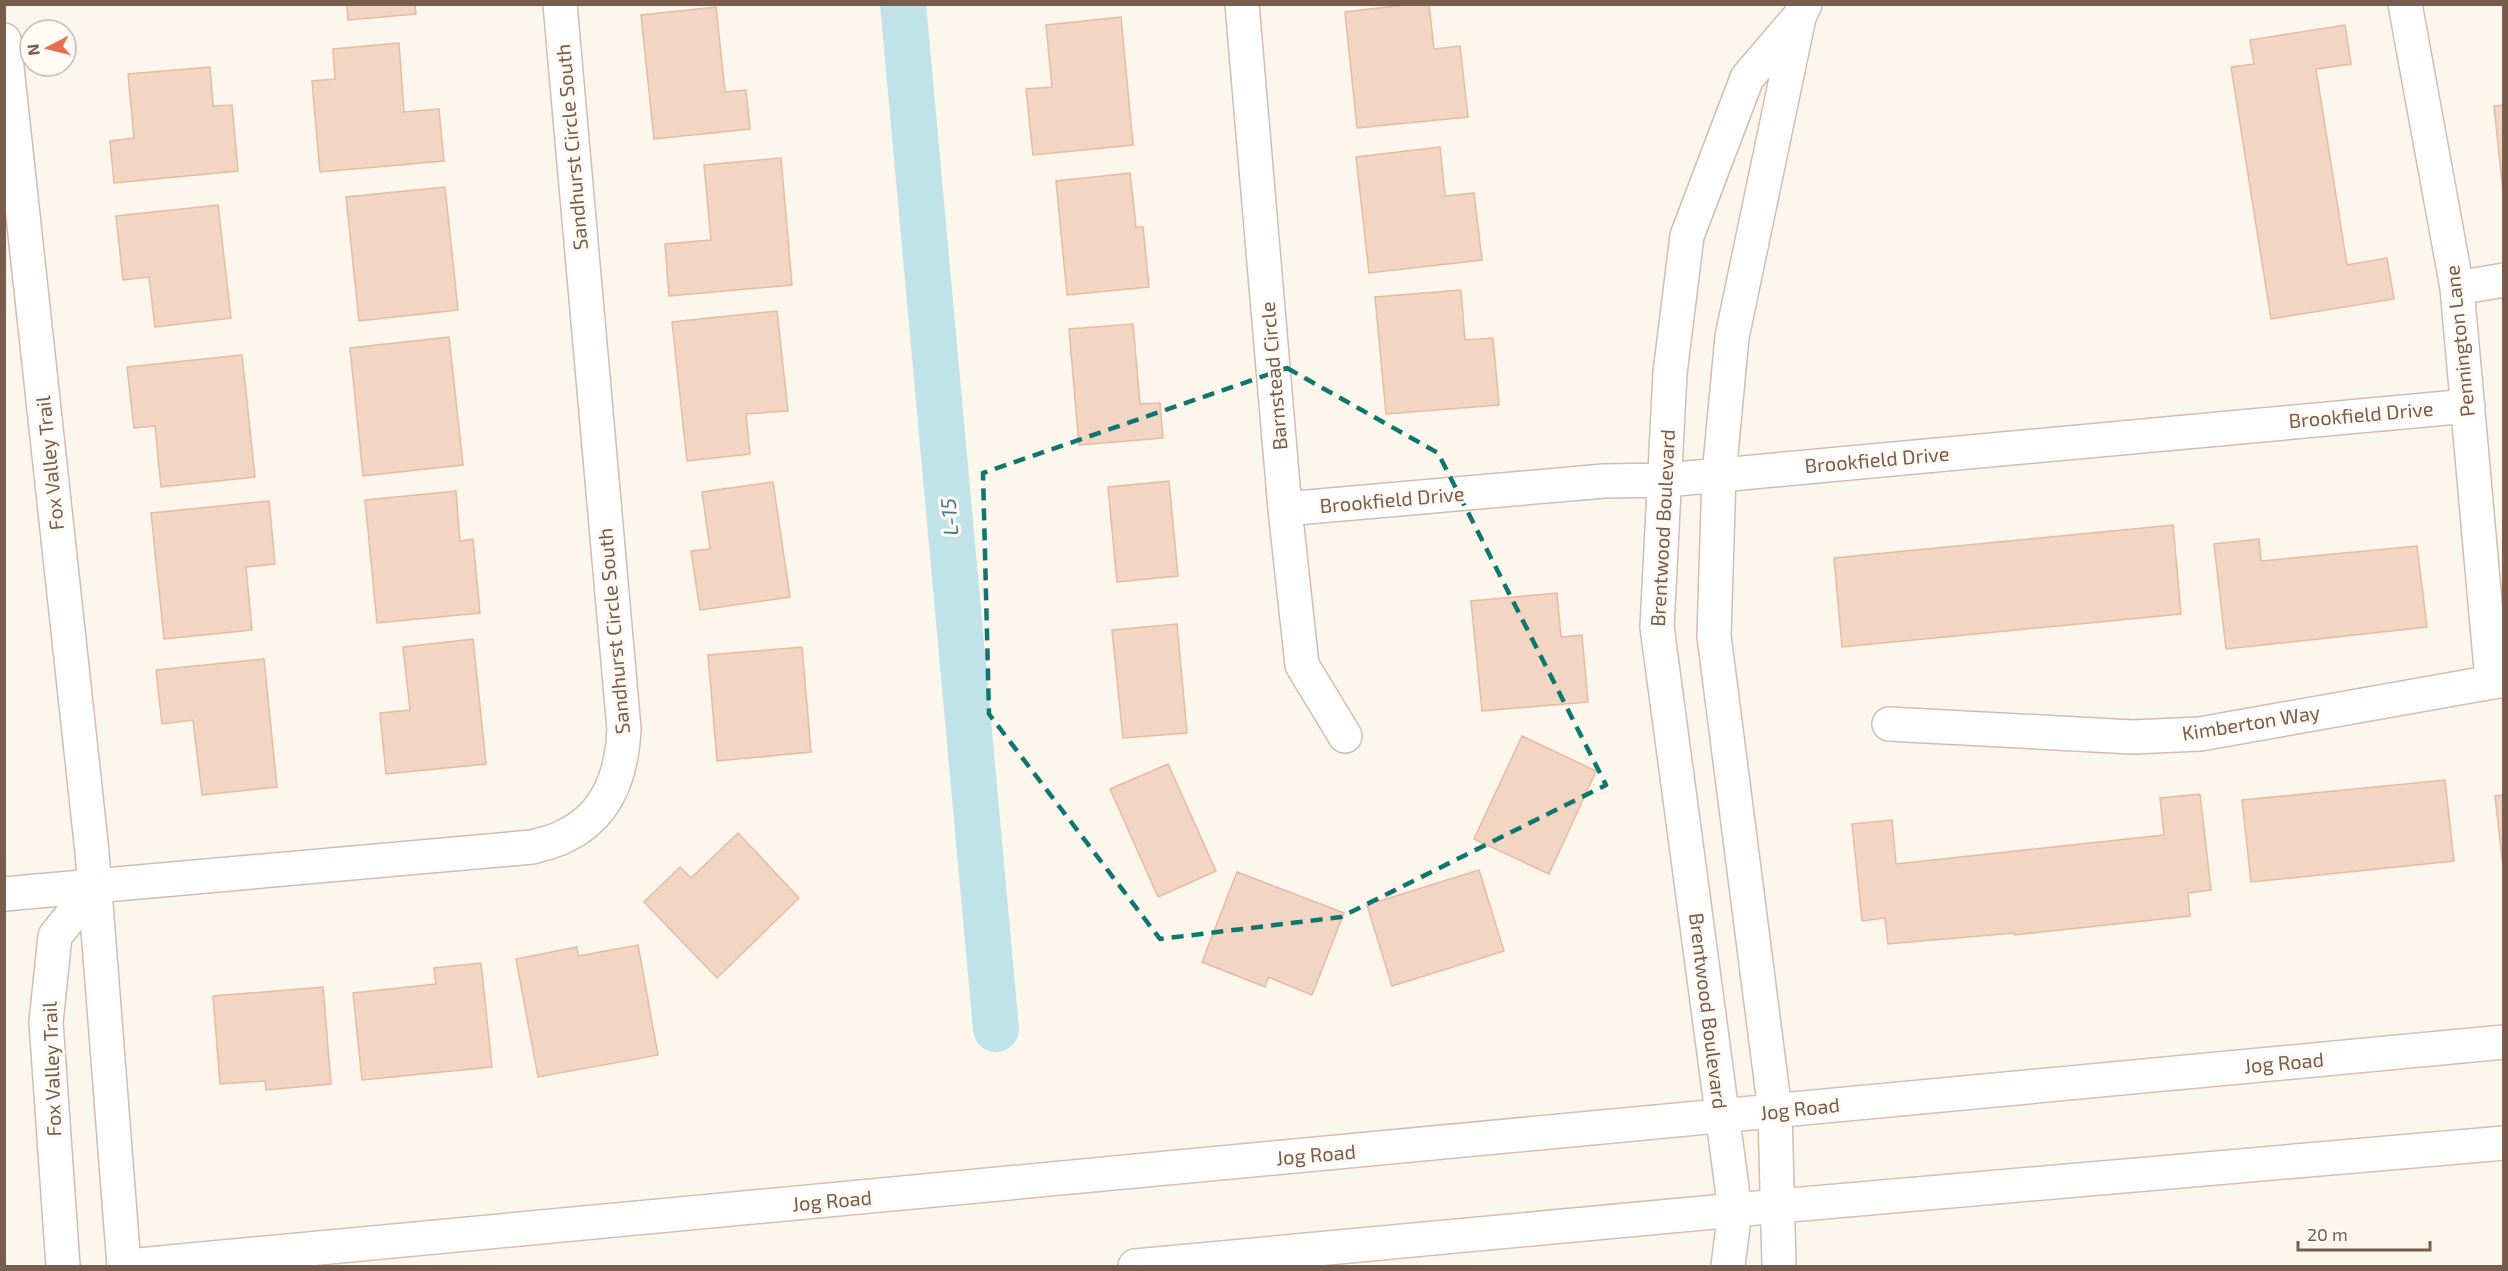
<svg xmlns="http://www.w3.org/2000/svg" width="2508" height="1271" font-family="'Exo 2',sans-serif">
<rect width="100%" height="100%" fill="#fdf6ec"/>
<g fill="none" stroke-linecap="round" stroke-linejoin="round">
<!-- canal -->
<path stroke="#bfe3e8" stroke-width="46" d="M903,4L996,1029"/>
</g>
<!-- building -->
<path fill="#f3d5c3" stroke="#e6bba3" stroke-width="1.5" d="M347,4H415L416,14L348,20Z
M1412,4H1429L1434,49L1460,46L1468,117L1357,128L1345,12Z
M716,7L725,92L746,90L750,129L654,139L641,15Z
M1121,17L1133,145L1033,155L1026,89L1052,87L1046,25Z
M2345,25L2351,64L2316,69L2347,265L2387,258L2394,299L2271,319L2231,67L2254,64L2250,40Z
M399,43L404,112L439,109L444,161L320,172L312,81L335,79L333,49Z
M210,67L213,106L232,105L238,171L114,183L110,141L134,138L128,74Z
M2504,105V201L2494,106Z
M1440,147L1445,196L1474,193L1482,260L1369,273L1356,157Z
M781,158L792,285L669,296L665,244L711,240L704,165Z
M1130,173L1136,227H1143L1149,287L1067,295L1056,181Z
M445,187L458,310L359,321L346,197Z
M218,205L231,318L155,327L149,277L123,280L116,216Z
M1461,290L1465,340L1493,338L1499,405L1386,414L1375,297Z
M777,311L788,411L746,414L750,454L687,461L672,322Z
M1133,324L1140,404L1160,403L1163,438L1079,445L1069,329Z
M449,337L463,465L363,476L350,348Z
M242,355L255,477L161,487L155,426L134,428L127,367Z
M1169,481L1178,576L1117,582L1108,487Z
M773,482L790,597L700,610L691,551L710,549L702,492Z
M456,491L460,541L473,539L480,613L377,623L365,500Z
M269,501L275,564L246,567L252,630L164,639L151,513Z
M2173,525L2181,614L1842,647L1834,558Z
M2259,539L2261,561L2417,546L2427,627L2226,649L2214,544Z
M1557,593L1561,637L1582,635L1588,702L1482,711L1471,601Z
M1177,624L1187,733L1123,738L1112,630Z
M473,639L486,764L386,774L380,713L410,710L403,647Z
M802,647L811,752L717,761L708,655Z
M264,659L277,787L202,795L193,720L162,724L156,670Z
M1522,736L1596,771L1549,874L1474,839Z
M1168,764L1216,871L1158,897L1110,789Z
M2445,780L2454,861L2251,882L2242,800Z
M2200,794L2211,890L2188,893L2190,916L2014,935V933L1888,944L1885,918L1862,921L1852,824L1892,820L1896,864L2164,835L2160,798Z
M2504,795V875L2495,796Z
M738,833L799,898L717,978L644,902L680,867L691,878Z
M1479,870L1504,951L1392,986L1367,905Z
M1237,872L1344,913L1312,995L1268,977L1265,987L1202,962Z
M638,945L658,1055L538,1077L516,959L577,947L578,956Z
M481,963L492,1067L362,1080L353,993L436,984L434,968Z
M323,987L331,1084L266,1090L265,1081L220,1084L213,996Z"/>
<g fill="none" stroke-linecap="round" stroke-linejoin="round">
<!-- minor casing -->
<g stroke="#d1beb0" stroke-width="36">
<path id="minor" d="M1242,4L1285,509L1302,665L1345,736
M2405,4L2457,288L2492,681
M4,40L92,852L124,1266
M2457,288L2504,280
M1285,509L1604,481L1666,480L2468,406
M1889,724L2133,737L2200,734L2504,680
M4,894L532,847C542,844 553,842 563,837C608,816 622,775 624,729L560,4
M63,1266L46,1022L55,936L95,886
M1728,1266L1735,1210L1657,627L1670,373L1687,236L1747,78L1799,17L1805,4
M1779,1266L1775,1111L1714,636L1719,475L1732,337L1798,22"/>
</g>
<!-- secondary casing -->
<g stroke="#d6c0b0" stroke-width="36">
<path id="secondary" d="M128,1266L2504,1042
M1135,1266L1778,1206L2504,1143"/>
</g>
<!-- minor -->
<use href="#minor" stroke="#fff" stroke-width="33"/>
<!-- secondary -->
<use href="#secondary" stroke="#fff" stroke-width="33"/>
</g>
<!-- marked area -->
<path fill="none" stroke="#0f766e" stroke-width="4.5" stroke-dasharray="12 8" stroke-linejoin="round" d="M1287,368L1438,453L1606,785L1341,917L1160,939L989,714L983,473Z"/>
<g text-anchor="middle" stroke-width="6" stroke-linejoin="round" paint-order="stroke">
<!-- street labels -->
<g font-size="20" fill="#7a5c4d" stroke="#fffaf3">
<text transform="translate(572 147) rotate(-95)" y="7">Sandhurst Circle South</text>
<text transform="translate(2460 341) rotate(-96)" y="7">Pennington Lane</text>
<text transform="translate(1274 376) rotate(-95)" y="7">Barnstead Circle</text>
<text transform="translate(2361 415) rotate(-5)" y="7">Brookfield Drive</text>
<text transform="translate(1877 460) rotate(-5)" y="7">Brookfield Drive</text>
<text transform="translate(50 463) rotate(-96)" y="7">Fox Valley Trail</text>
<text transform="translate(1392 500) rotate(-5)" y="7">Brookfield Drive</text>
<text transform="translate(1663 528) rotate(-87)" y="7">Brentwood Boulevard</text>
<text transform="translate(614 631) rotate(-95)" y="7">Sandhurst Circle South</text>
<text transform="translate(2251 723) rotate(-9)" y="7">Kimberton Way</text>
<text transform="translate(1708 1011) rotate(83)" y="7">Brentwood Boulevard</text>
<text transform="translate(2284 1063) rotate(-5)" y="7">Jog Road</text>
<text transform="translate(52 1069) rotate(-92)" y="7">Fox Valley Trail</text>
<text transform="translate(1800 1109) rotate(-6)" y="7">Jog Road</text>
<text transform="translate(1316 1155) rotate(-5)" y="7">Jog Road</text>
<text transform="translate(832 1201) rotate(-5)" y="7">Jog Road</text>
</g>
<!-- water labels -->
<g font-size="21" font-style="italic" fill="#437c86" stroke="#fffaf3">
<text transform="translate(950 517) rotate(-95)" y="7">L-15</text>
</g>
</g>
<!-- border -->
<rect width="2508" height="1271" fill="none" stroke="#7a5c4d" stroke-width="12"/>
<!-- north arrow -->
<g transform="translate(48 48) rotate(263)"><circle r="28" fill="#fffaf3" stroke="#cabbb1" stroke-width="1.5"/>
<path d="M0-4.5L10 22L0 15L-10 22Z" fill="#e76f51"/>
<text y="-9" font-size="16" font-weight="bold" text-anchor="middle" fill="#7a5c4d">N</text>
</g>
<!-- scale -->
<path d="M2298 1241v9h132v-9" fill="none" stroke="#7a5c4d" stroke-width="3"/>
<text x="2307" y="1241" font-size="18" fill="#7a5c4d" stroke="#fffaf3" stroke-width="4.5" paint-order="stroke">20 m</text>
</svg>
